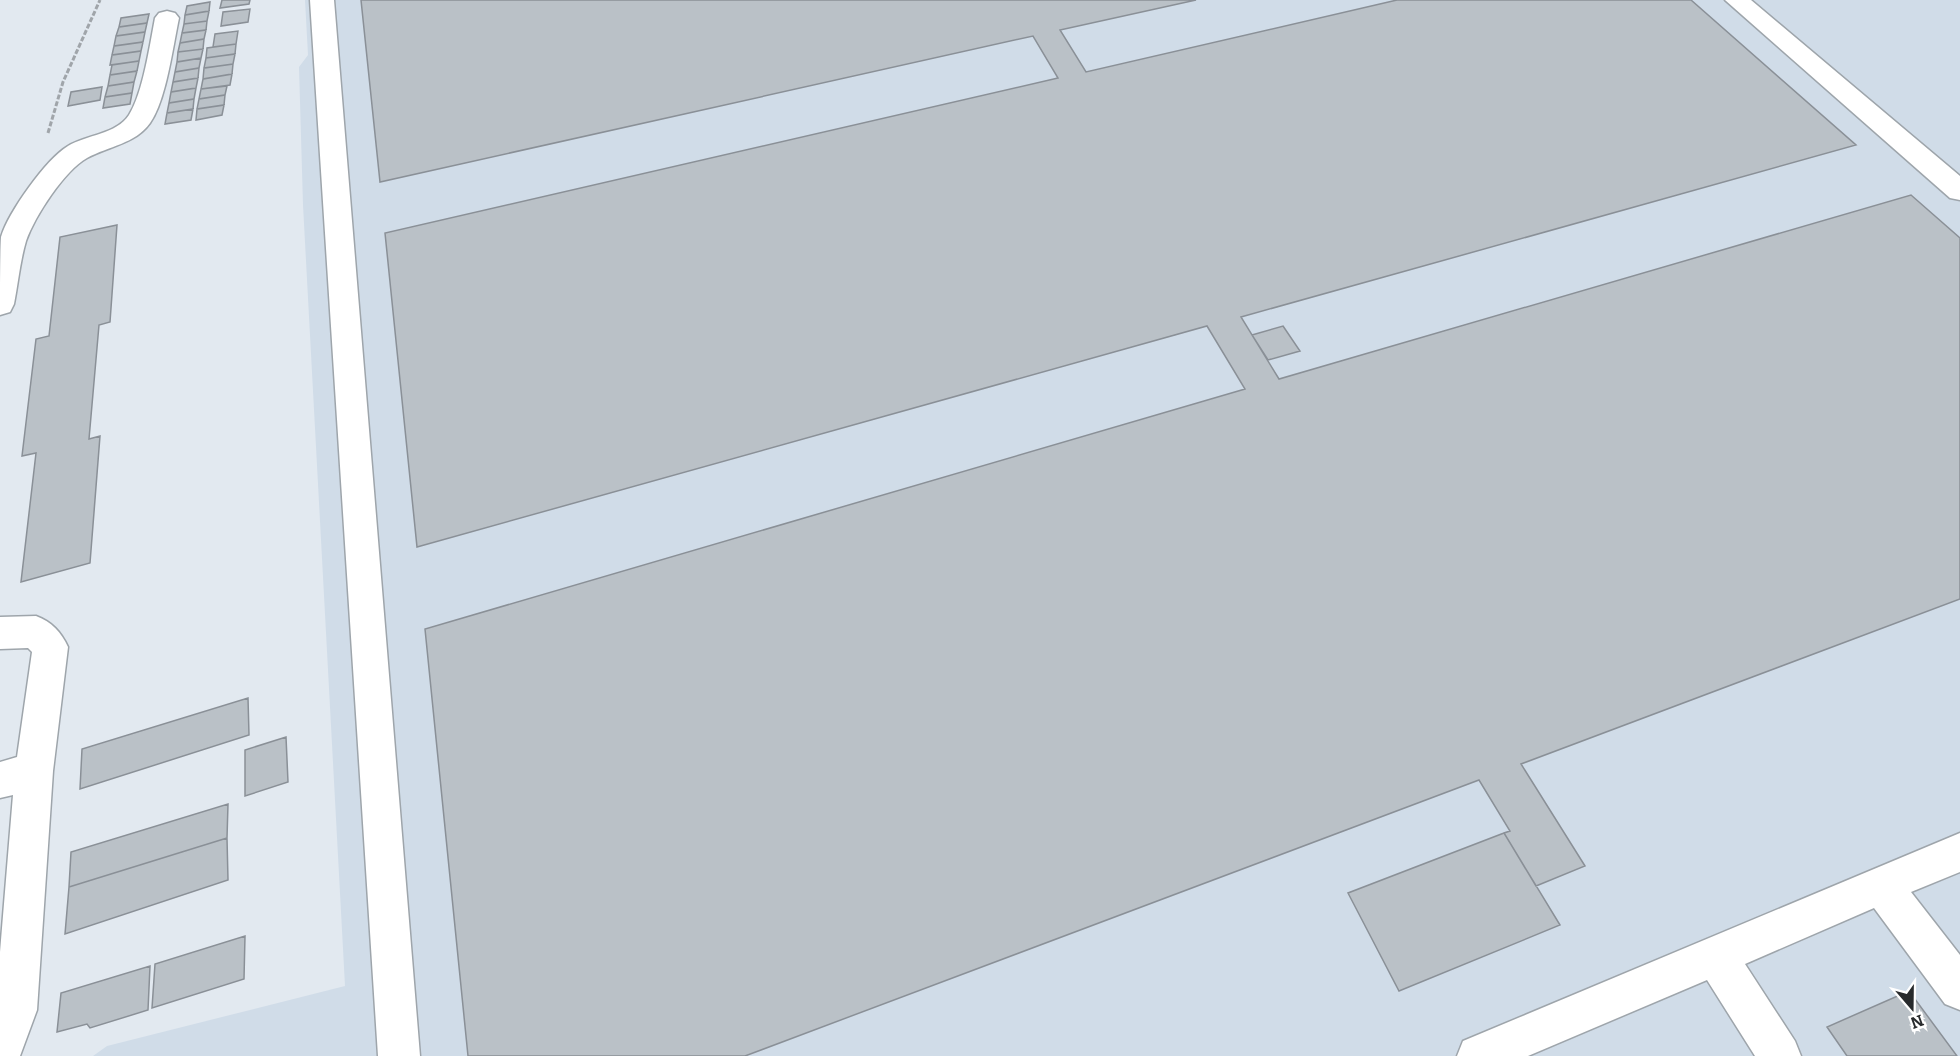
<svg xmlns="http://www.w3.org/2000/svg" width="1960" height="1056" font-family="Bitter,serif">
<rect width="100%" height="100%" fill="#e2e9f0"/>
<!-- built -->
<path fill="#d0dce8" d="M305,0H1960V1056H93L107,1046L345,986L303,205L299,67L308,55Z"/>
<!-- building -->
<path fill="#bac1c7" stroke="#8a9097" stroke-width="1.5" d="M222,0H250L249,4L220,8Z
M361,0H1196L1060,30L1086,72L1397,0H1691L1856,145L1241,317L1279,379L1911,195L1960,238V599L1521,764L1585,866L1536,886L1504,833L1510,831L1479,780L745,1056H468L425,629L1245,389L1207,326L417,547L385,233L1058,78L1033,36L380,182Z
M210,2L209,11L185,15L187,6Z
M250,9L248,22L221,26L223,12Z
M209,11L207,21L184,24L185,15Z
M149,14L147,23L119,27L121,18Z
M207,21L206,30L182,33L184,24Z
M147,23L145,32L116,36L119,27Z
M206,30L204,39L180,43L182,33Z
M238,31L236,44L213,47L215,34Z
M145,32L143,42L114,46L116,36Z
M204,39L203,49L178,52L180,43Z
M143,42L141,51L112,55L114,46Z
M236,44L235,54L206,58L207,48Z
M203,49L201,58L177,62L178,52Z
M141,51L139,61L110,65L112,55Z
M235,54L233,64L204,68L206,58Z
M201,58L199,68L175,72L177,62Z
M139,61L137,71L110,75L112,65Z
M233,64L232,74L203,79L204,68Z
M199,68L198,78L173,82L175,72Z
M137,71L134,82L108,86L110,75Z
M232,74L230,85L201,89L203,79Z
M198,78L196,88L171,92L173,82Z
M134,82L132,93L105,97L108,86Z
M227,86L225,95L199,99L201,89Z
M102,87L100,100L68,106L71,92Z
M196,88L194,99L169,103L171,92Z
M132,93L130,104L103,108L105,97Z
M225,95L224,105L197,109L199,99Z
M194,99L193,109L167,113L169,103Z
M224,105L222,115L196,120L197,109Z
M193,109L191,120L165,124L167,113Z
M117,225L110,322L99,325L89,439L100,436L90,563L21,582L36,453L22,456L36,339L49,336L60,237Z
M1283,326L1300,351L1268,360L1252,335Z
M248,698L249,735L80,789L82,749Z
M286,737L288,782L245,796V750Z
M228,804L227,838L69,887L71,852Z
M1504,833L1560,925L1399,991L1348,893Z
M227,838L228,880L65,934L69,887Z
M245,936L244,979L152,1008L155,964Z
M150,966L148,1010L90,1028L87,1024L57,1032L61,993Z
M1909,991L1957,1056H1847L1827,1027Z"/>
<g fill="none" stroke-linecap="round" stroke-linejoin="round">
<!-- minor casing -->
<g stroke="#9ea5ab" stroke-width="3">
<path id="minor" d="M310,0H334L420,1056H378Z
M1725,0H1751L1960,176V200L1950,198Z
M167,11L175,13L179,18C173,46 166,101 150,123C135,144 109,146 87,158C64,171 35,216 26,241C20,261 18,284 14,304L10,312L0,315C0,297 0,251 1,237C8,213 46,159 68,146C86,135 117,134 129,115C143,93 150,44 155,18L159,13Z
M36,616C52,622 61,632 68,647L53,771L37,1010L20,1056H0V952L13,795L0,798V762L17,757L32,652L28,648L0,649V617Z
M1960,833V872L1911,892L1960,955V1010L1945,1004L1874,908L1745,964L1795,1041L1801,1056H1755L1707,980L1528,1056H1457L1463,1041Z"/>
</g>
<!-- path -->
<path stroke="#a0a5aa" stroke-width="3" stroke-dasharray="5 2" stroke-linecap="butt" d="M48,133L63,82L100,0"/>
<!-- minor -->
<use href="#minor" fill="#fff" fill-rule="evenodd"/>
</g>
<!-- north arrow -->
<g transform="translate(1912 1008) rotate(160)" stroke="#ffffff" stroke-width="4.5" paint-order="stroke">
<path d="M0-4.5L10 22L0 15L-10 22Z" fill="#272a2c"/>
<text y="-9" font-size="16" font-weight="bold" text-anchor="middle" fill="#272a2c">N</text>
</g>
</svg>
